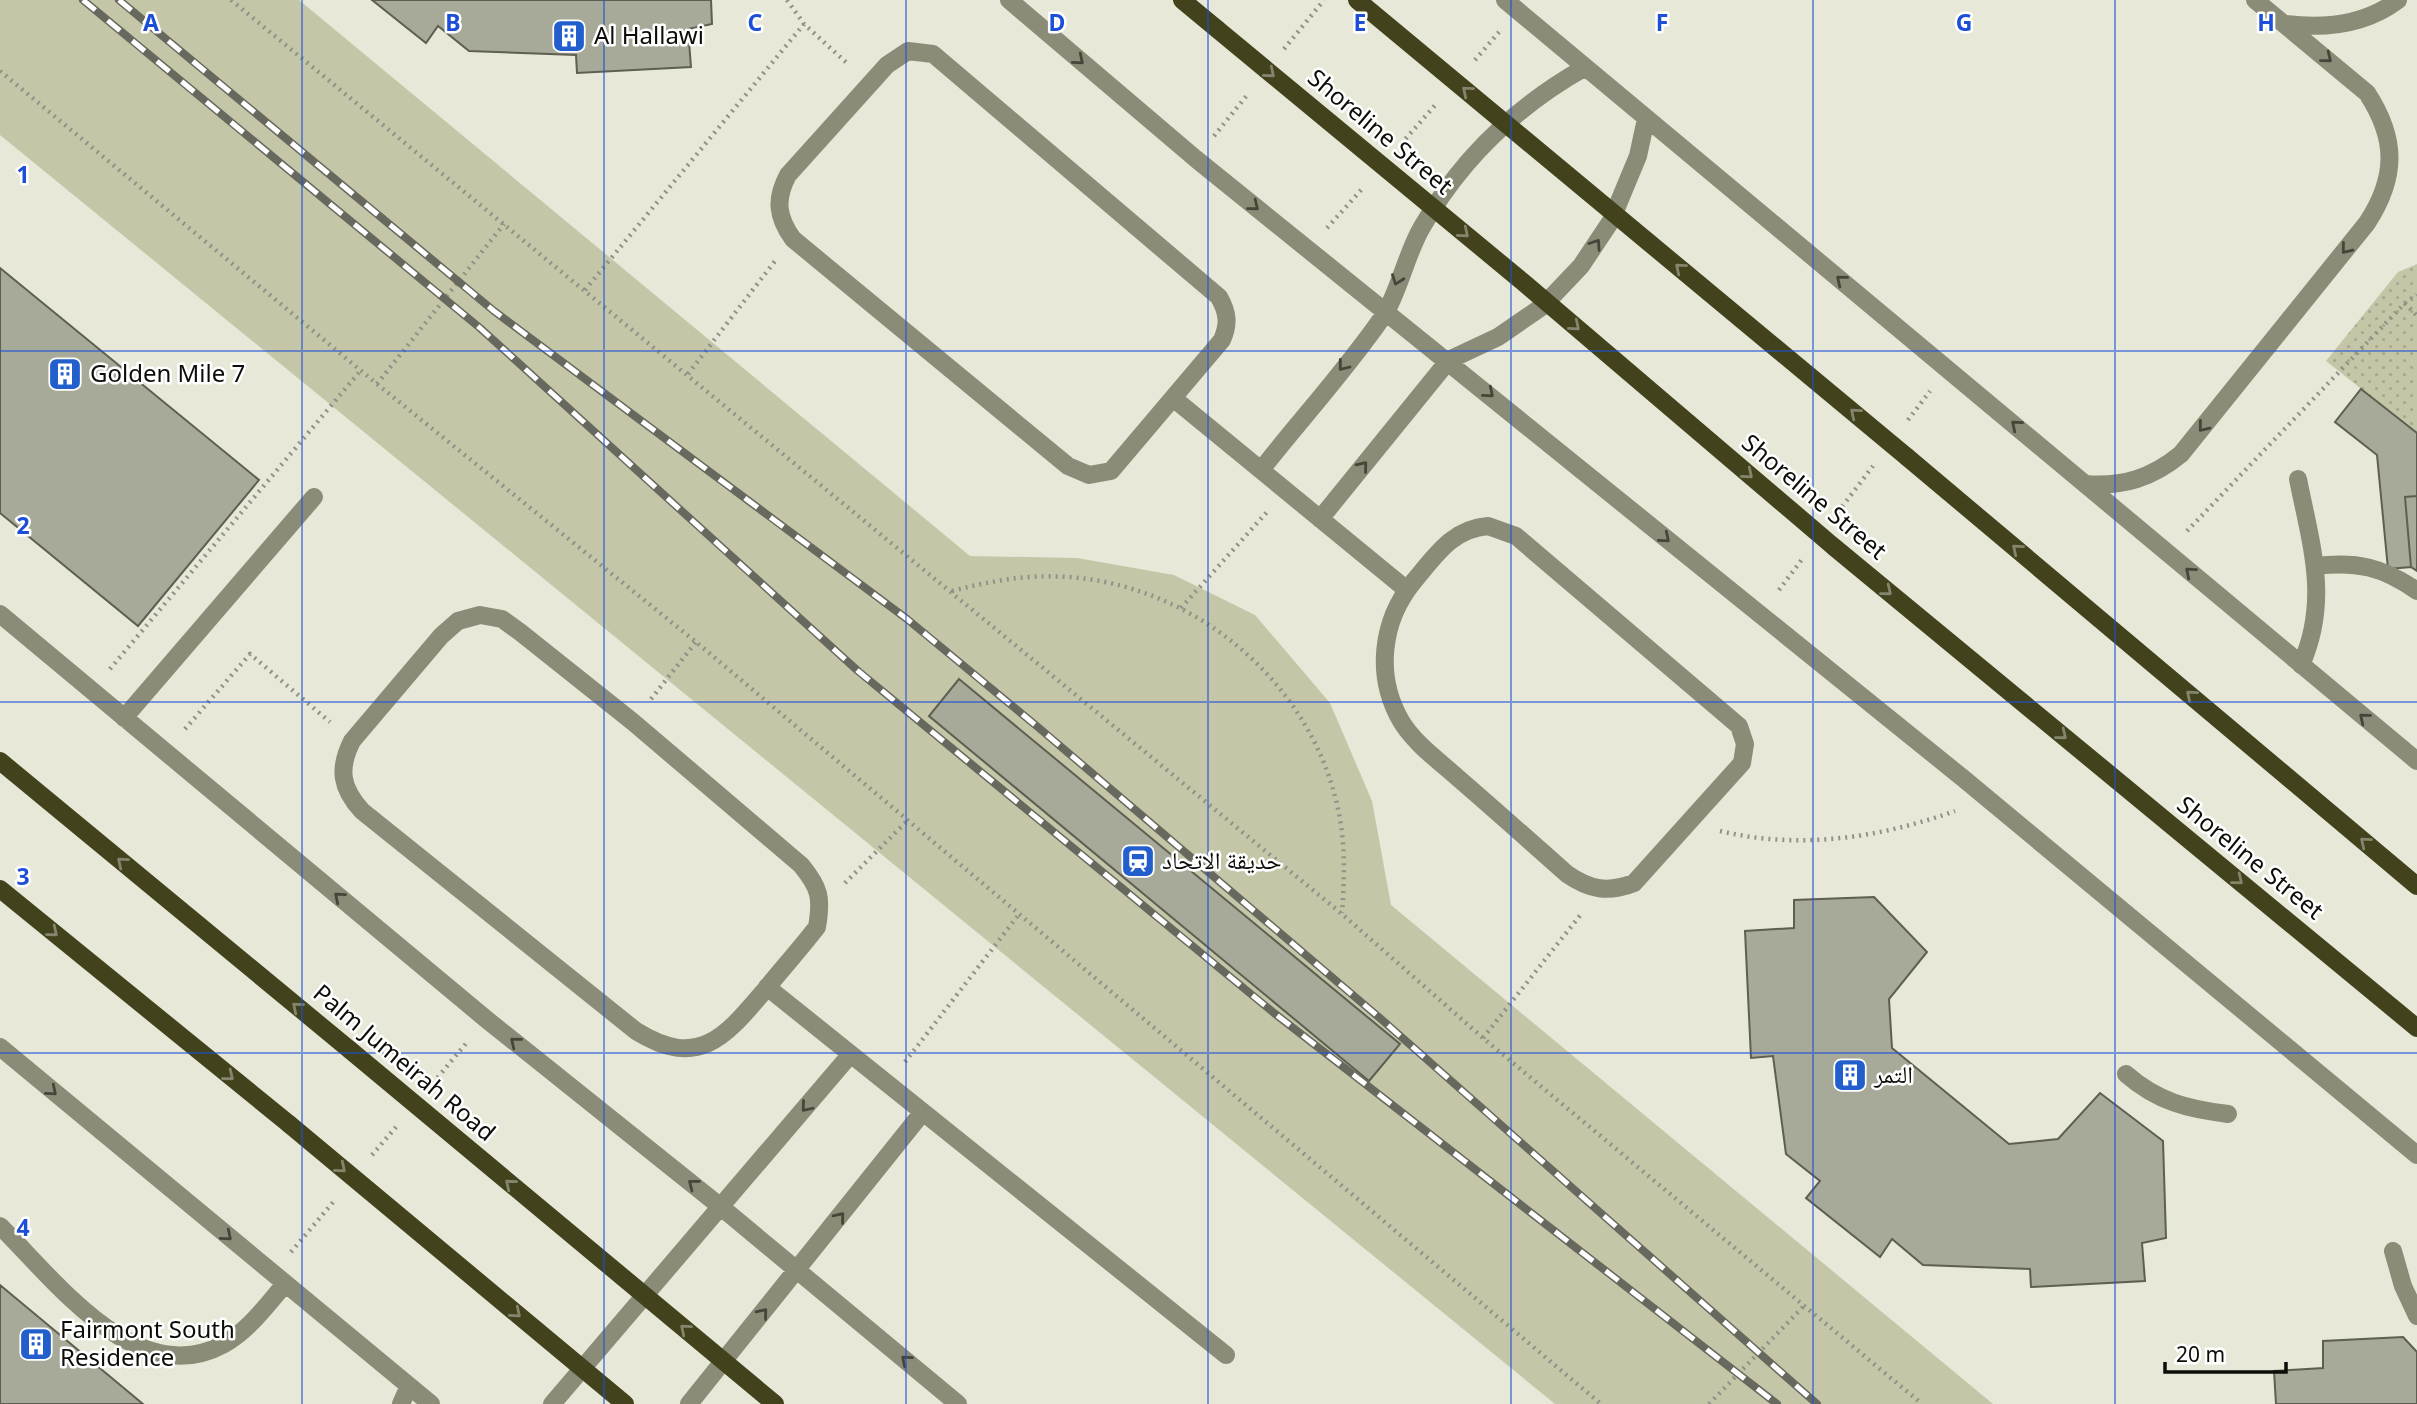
<svg xmlns="http://www.w3.org/2000/svg" width="2417" height="1404" font-family="'Noto Sans','Noto Naskh Arabic',sans-serif">
<defs>
<pattern id="garden-dots" width="8" height="8" patternUnits="userSpaceOnUse" patternTransform="scale(1.75)"><rect width="8" height="8" fill="#c4c6a7"/><path d="M2 2h.1M6 6h.1" fill="none" stroke="#a7a98e" stroke-width="1.8" stroke-linecap="round"/></pattern>
</defs>
<rect width="100%" height="100%" fill="#e7e8d8"/>
<!-- park -->
<path fill="#c4c6a7" d="M0,0H299L970,556L1077,558L1174,575L1255,615L1330,703L1372,801L1391,905L1993,1404H1555L0,135Z"/>
<!-- garden -->
<path fill="url(#garden-dots)" d="M2417,264V433L2326,361L2398,272Z"/>
<!-- building -->
<path fill="#a7a999" stroke="#5e5f51" stroke-width="2" d="M372,0H711L712,24L688,29L691,67L577,73L576,55L469,51L438,26L426,43Z
M0,268L259,480L138,626L0,513Z
M2361,389L2417,433V496L2405,497L2411,567L2388,569L2377,455L2335,422Z
M2417,496V571L2411,567L2405,497Z
M959,679L1400,1044L1369,1081L929,716Z
M1874,897L1927,952L1889,999L1892,1048L2009,1144L2058,1139L2100,1093L2163,1141L2166,1238L2142,1243L2145,1281L2031,1287L2030,1269L1923,1265L1892,1239L1880,1257L1806,1198L1820,1181L1786,1154L1773,1056L1751,1058L1745,931L1794,928V900Z
M0,1285L143,1404H0Z
M2403,1337L2417,1352V1404H2276L2274,1371L2323,1368V1341Z"/>
<g fill="none" stroke-linecap="round" stroke-linejoin="round">
<!-- path -->
<path stroke="#919287" stroke-width="4.5" stroke-dasharray="2 5" stroke-linecap="butt" d="M231,0L1342,914L1483,1038L1922,1404
M787,0L804,24L849,65
M1284,49L1324,0
M1475,60L1499,32
M0,71L377,384L696,642L1601,1404
M1214,136L1248,94
M1401,144L1437,103
M1327,228L1363,188
M585,290L804,24
M2405,303L2417,316
M688,374L775,261
M377,384L504,224
M1908,420L1930,391
M1838,512L1873,466
M2187,531L2405,303L2417,295
M1779,590L1803,558
M952,591C990,581 1028,574 1068,577C1204,586 1326,696 1342,833C1345,860 1344,886 1342,913
M1181,608L1267,512
M110,669L361,370
M651,699L696,642
M185,729L250,654L330,722
M1720,831C1799,850 1879,838 1955,811
M845,883L907,821
M1483,1038L1582,913
M905,1062L1020,913
M433,1083L468,1041
M372,1155L396,1127
M291,1252L335,1200
M1709,1404L1803,1307"/>
<!-- minor -->
<path stroke="#8b8c77" stroke-width="18" d="M1009,0L1196,159L1964,779L2417,1155
M1505,0L2417,761
M2286,24C2326,29 2365,25 2398,0
M908,51L933,54L1219,297C1228,313 1229,324 1222,340L1111,471L1089,475L1068,466L793,239C777,217 775,199 788,175L887,65Z
M1173,398L1407,590
M1261,470C1301,419 1347,369 1384,315C1398,294 1407,252 1422,227C1461,159 1517,106 1584,68
M2298,479C2311,545 2330,600 2301,665
M2086,484C2123,487 2152,478 2181,454L2367,223C2397,177 2397,139 2367,93L2255,0
M1320,519L1449,360L1498,337L1543,306L1581,266L1611,221L1638,156L1646,119
M1488,526L1516,536L1739,726L1745,744L1742,763L1634,883C1608,893 1590,890 1567,874C1531,842 1495,810 1458,778C1439,761 1414,743 1401,721C1375,676 1381,621 1414,581C1436,555 1452,529 1488,526Z
M2315,566C2357,561 2383,567 2417,591
M0,614L486,1019L721,1207L958,1404
M480,615L502,619L520,632L633,722L801,865C820,888 822,898 817,927C800,949 782,969 765,990C725,1037 699,1070 636,1031L362,811C341,788 338,769 352,741L441,636L458,621Z
M124,718L314,497
M767,987L1226,1355
M0,1047L431,1404
M2126,1074C2158,1102 2188,1109 2228,1114
M0,1226C55,1280 137,1392 224,1344C249,1330 266,1306 285,1284
M2393,1251L2403,1286L2417,1316
M401,1404L409,1386
M552,1404L850,1055
M689,1404L922,1113"/>
<!-- major -->
<path stroke="#42431d" stroke-width="18" d="M1182,0L1217,29
M1907,457L2417,886
M1834,547L2417,1028
M0,761L350,1050
M0,889L289,1124"/>
<!-- rail casing -->
<g stroke="#67685e" stroke-width="8">
<path id="rail" d="M83,0L480,328L858,671L1274,1013L1777,1404
M119,0L494,311L907,619L1039,728L1381,1019L1817,1404"/>
</g>
<!-- rail -->
<use href="#rail" stroke="#fff" stroke-width="5" stroke-dasharray="16" stroke-linecap="butt"/>
<!-- major-bridge -->
<path stroke="#42431d" stroke-width="18" d="M1357,0L1907,457
M1217,29L1523,282L1834,547
M350,1050L775,1404
M289,1124L625,1404"/>
</g>
<!-- one-way arrows -->
<defs><path id="oneway-chevron" d="M-2-3.5L2.5 0L-2 3.5" fill="none" stroke-width="1.6" stroke-linecap="round" stroke-linejoin="round" transform="scale(1.75)"/></defs>
<g stroke="#45463a">
<use href="#oneway-chevron" transform="translate(2327 58) rotate(39)"/>
<use href="#oneway-chevron" transform="translate(1079 60) rotate(40)"/>
<use href="#oneway-chevron" transform="translate(1254 206) rotate(39)"/>
<use href="#oneway-chevron" transform="translate(1596 244) rotate(-56)"/>
<use href="#oneway-chevron" transform="translate(2346 249) rotate(129)"/>
<use href="#oneway-chevron" transform="translate(1397 280) rotate(110)"/>
<use href="#oneway-chevron" transform="translate(1841 280) rotate(-141)"/>
<use href="#oneway-chevron" transform="translate(1343 366) rotate(128)"/>
<use href="#oneway-chevron" transform="translate(1489 393) rotate(40)"/>
<use href="#oneway-chevron" transform="translate(2016 425) rotate(-140)"/>
<use href="#oneway-chevron" transform="translate(2203 427) rotate(129)"/>
<use href="#oneway-chevron" transform="translate(1363 466) rotate(-51)"/>
<use href="#oneway-chevron" transform="translate(1665 538) rotate(40)"/>
<use href="#oneway-chevron" transform="translate(2190 572) rotate(-140)"/>
<use href="#oneway-chevron" transform="translate(2364 718) rotate(-141)"/>
<use href="#oneway-chevron" transform="translate(339 897) rotate(-140)"/>
<use href="#oneway-chevron" transform="translate(515 1042) rotate(-141)"/>
<use href="#oneway-chevron" transform="translate(52 1091) rotate(40)"/>
<use href="#oneway-chevron" transform="translate(806 1107) rotate(130)"/>
<use href="#oneway-chevron" transform="translate(693 1184) rotate(-142)"/>
<use href="#oneway-chevron" transform="translate(840 1217) rotate(-51)"/>
<use href="#oneway-chevron" transform="translate(227 1236) rotate(40)"/>
<use href="#oneway-chevron" transform="translate(763 1313) rotate(-51)"/>
<use href="#oneway-chevron" transform="translate(906 1360) rotate(-140)"/>
</g>
<g stroke="#84856c">
<use href="#oneway-chevron" transform="translate(1270 73) rotate(40)"/>
<use href="#oneway-chevron" transform="translate(1467 91) rotate(-140)"/>
<use href="#oneway-chevron" transform="translate(1464 233) rotate(40)"/>
<use href="#oneway-chevron" transform="translate(1680 268) rotate(-140)"/>
<use href="#oneway-chevron" transform="translate(1575 326) rotate(40)"/>
<use href="#oneway-chevron" transform="translate(1855 413) rotate(-140)"/>
<use href="#oneway-chevron" transform="translate(1748 474) rotate(40)"/>
<use href="#oneway-chevron" transform="translate(2017 549) rotate(-140)"/>
<use href="#oneway-chevron" transform="translate(1887 591) rotate(39)"/>
<use href="#oneway-chevron" transform="translate(2191 695) rotate(-140)"/>
<use href="#oneway-chevron" transform="translate(2062 735) rotate(39)"/>
<use href="#oneway-chevron" transform="translate(2365 842) rotate(-140)"/>
<use href="#oneway-chevron" transform="translate(122 862) rotate(-140)"/>
<use href="#oneway-chevron" transform="translate(2238 880) rotate(39)"/>
<use href="#oneway-chevron" transform="translate(53 932) rotate(39)"/>
<use href="#oneway-chevron" transform="translate(297 1007) rotate(-140)"/>
<use href="#oneway-chevron" transform="translate(229 1076) rotate(39)"/>
<use href="#oneway-chevron" transform="translate(341 1168) rotate(40)"/>
<use href="#oneway-chevron" transform="translate(510 1184) rotate(-140)"/>
<use href="#oneway-chevron" transform="translate(516 1313) rotate(40)"/>
<use href="#oneway-chevron" transform="translate(685 1329) rotate(-140)"/>
</g>
<!-- grid -->
<path fill="none" stroke="#1d4ed8" stroke-width="2" stroke-opacity="0.55" d="M302,0V1404M604,0V1404M906,0V1404M1208,0V1404M1511,0V1404M1813,0V1404M2115,0V1404M0,351H2417M0,702H2417M0,1053H2417"/>
<!-- icons -->
<defs>
<g id="building-square" transform="scale(1.75)"><rect x="-9" y="-9" width="18" height="18" rx="4" fill="#225fcc" stroke="#fff"/><path d="M-4-6H4V6H1V3H-1V6H-4ZM-2.5-4.3h1.7v1.8h-1.7ZM.8-4.3h1.7v1.8H.8ZM-2.5-1h1.7V.8h-1.7ZM.8-1h1.7V.8H.8Z" fill="#fff"/></g>
<g id="station-square" transform="scale(1.75)"><rect x="-9" y="-9" width="18" height="18" rx="4" fill="#225fcc" stroke="#fff"/><path d="M-3-6H3Q5-6 5-4V2Q5 4 3 4L4.5 6H3L1.5 4h-3L-3 6H-4.5L-3 4Q-5 4-5 2V-4Q-5-6-3-6ZM-3.5-4v3h7v-3ZM-3.5 1v1.5H-2V1ZM2 1v1.5H3.5V1Z" fill="#fff"/></g>
</defs>
<g fill-rule="evenodd">
<use href="#building-square" x="569" y="36"/>
<use href="#building-square" x="65" y="374"/>
<use href="#station-square" x="1138" y="861"/>
<use href="#building-square" x="1850" y="1075"/>
<use href="#building-square" x="36" y="1344"/>
</g>
<g text-anchor="middle" stroke-width="5" stroke-linejoin="round" paint-order="stroke">
<!-- poi labels -->
<g font-size="24" fill="#0c0d08" stroke="#fff" text-anchor="start">
<text x="594" y="44">Al Hallawi</text>
<text x="90" y="382">Golden Mile 7</text>
<text x="1162" y="869">حديقة الاتحاد</text>
<text x="1874" y="1083">التمر</text>
<text x="60" y="1338">Fairmont South<tspan x="60" dy="28">Residence</tspan></text>
</g>
<!-- street labels -->
<g font-size="24" fill="#0c0d08" stroke="#fff">
<text transform="translate(1380 132) rotate(40)" y="8">Shoreline Street</text>
<text transform="translate(1814 497) rotate(40)" y="8">Shoreline Street</text>
<text transform="translate(2250 858) rotate(39)" y="8">Shoreline Street</text>
<text transform="translate(404 1063) rotate(40)" y="8">Palm Jumeirah Road</text>
</g>
</g>
<g font-size="23" text-anchor="middle" font-weight="bold" fill="#1d4ed8" stroke="#fff" stroke-width="5" stroke-linejoin="round" paint-order="stroke">
<text x="151" y="31">A</text>
<text x="453" y="31">B</text>
<text x="755" y="31">C</text>
<text x="1057" y="31">D</text>
<text x="1360" y="31">E</text>
<text x="1662" y="31">F</text>
<text x="1964" y="31">G</text>
<text x="2266" y="31">H</text>
<text x="23" y="183">1</text>
<text x="23" y="534">2</text>
<text x="23" y="885">3</text>
<text x="23" y="1236">4</text>
</g>
<!-- scale -->
<path d="M2165 1362v10h121v-10" fill="none" stroke="#0c0d08" stroke-width="3.5"/>
<text x="2176" y="1362" font-size="21" fill="#0c0d08" stroke="#ffffff" stroke-width="5" paint-order="stroke">20 m</text>
</svg>
